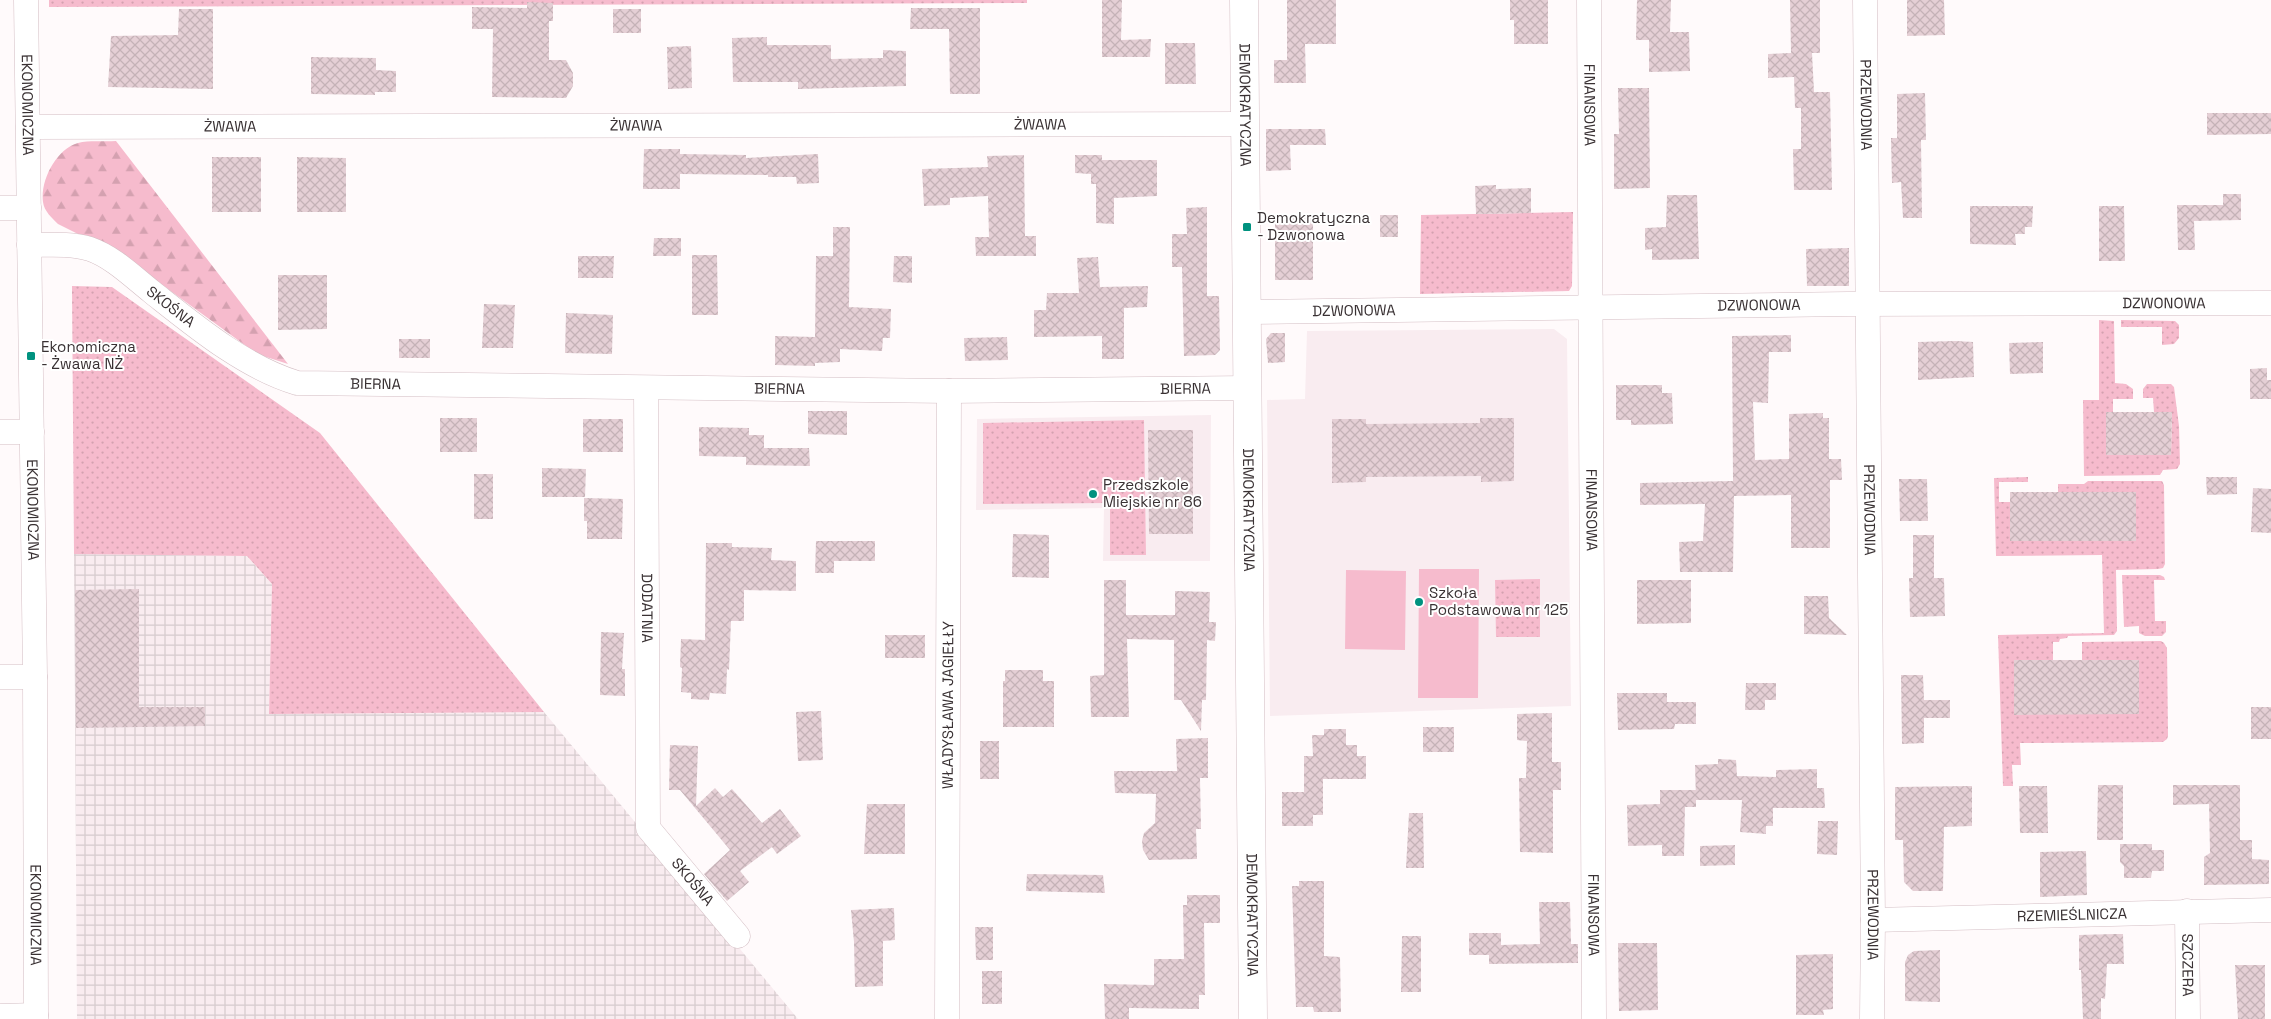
<svg xmlns="http://www.w3.org/2000/svg" width="2271" height="1019" font-family="'Space Grotesk',sans-serif">
<defs>
<pattern id="industrial-grid" width="8" height="8" patternUnits="userSpaceOnUse" patternTransform="scale(1.25)"><rect width="8" height="8" fill="#f9ecf0"/><path d="M0 4h8M4 0v8" fill="none" stroke="#d6cbce"/></pattern>
<pattern id="grass-dots" width="8" height="8" patternUnits="userSpaceOnUse" patternTransform="scale(1.25)"><rect width="8" height="8" fill="#f6bbcd"/><path d="M2 2h.1M6 6h.1" fill="none" stroke="#d4a1b0" stroke-width="1.8" stroke-linecap="round"/></pattern>
<pattern id="forest-firs" width="22" height="20" patternUnits="userSpaceOnUse" patternTransform="scale(1.25)"><rect width="22" height="20" fill="#f6bbcd"/><path d="M5 1l3.5 6h-7zM16 11l3.5 6h-7z" fill="#d4a1b0"/></pattern>
<pattern id="building-cross-hatch" width="8" height="8" patternUnits="userSpaceOnUse" patternTransform="scale(1.25)"><rect width="8" height="8" fill="#e5cfd5"/><path d="M0 0l8 8M0 8l8-8" fill="none" stroke="#c5b2b7"/></pattern>
</defs>
<rect width="100%" height="100%" fill="#fffafb"/>
<!-- built -->
<path fill="#f9ecf0" d="M1554,329L1567,339L1571,706L1270,716L1267,400L1305,399L1307,331Z
M1211,415L1210,561H1103L1104,508L976,510L977,419Z"/>
<!-- industrial -->
<path fill="url(#industrial-grid)" d="M74,554L247,556L272,584L269,714L544,712L798,1019H77Z"/>
<!-- grass -->
<path fill="url(#grass-dots)" d="M49,0H1027V3L49,7Z
M1573,212L1572,286L1569,291L1420,294L1421,215Z
M72,286L112,287L320,433L544,712L269,714L272,584L247,556L74,554Z
M2099,320L2114,321L2115,383L2126,384L2133,389V399H2113V412H2106V454L2171,455L2172,413L2154,412L2153,398H2143V389L2147,384H2171L2174,387L2179,426L2180,464L2177,469L2163,470L2160,475L2084,476L2083,400H2099Z
M2121,320L2175,321L2179,325V338L2174,344L2162,345V327H2121Z
M1144,420L1146,555H1110V503L983,504V423Z
M2028,477V482H1999V502H2010L2011,541H2136V492H2058V484H2084L2088,481H2162L2164,485L2165,564L2163,568L2158,569L2116,570L2117,631L2114,635L2068,636L2067,638L2060,639L2059,642H2053V660H2014V714H2138V660H2082V642L2161,641L2164,643L2167,648L2168,736L2167,739L2163,742L2020,743L2021,765H2012L2013,786H2003L1998,635L2104,633L2102,555L1996,556L1994,478Z
M2122,575H2160L2164,577L2165,580H2154L2155,621H2166V632L2162,636H2145L2139,633V626L2124,627Z
M1540,579V637H1496L1495,580Z"/>
<!-- forest -->
<path fill="url(#forest-firs)" d="M116,141L288,364L257,354L124,257L58,224C52,218 44,211 43,202C40,181 56,149 78,143C89,140 104,142 116,141Z"/>
<!-- garden -->
<path fill="#f6bbcd" d="M1419,569H1479L1478,698H1418Z
M1346,570L1406,571L1405,650L1345,649Z"/>
<!-- building -->
<path fill="url(#building-cross-hatch)" d="M1102,0H1122L1121,40L1151,39L1150,57H1102Z
M1287,0H1336V44H1305L1306,83H1274V60H1287Z
M1510,0H1548V44H1514V20H1510Z
M1637,0H1671L1670,32H1689L1690,71L1649,72V40H1636Z
M1790,0H1820V53H1812L1814,92H1830L1832,190H1794L1793,149H1801V108H1795L1794,77L1768,78V54L1791,53Z
M1907,0H1944L1945,35L1907,36Z
M527,2L553,3V21H549V60H566L573,73V86L566,98L492,97L493,29H472V7L527,8Z
M911,8H980V94H950L949,29H910Z
M179,9H213V89L108,87L111,36L178,35Z
M613,9H641V33H613Z
M767,37V45H831V59L883,58V50L906,51V86L798,89V82H733L732,38Z
M1165,43H1195L1196,84H1165Z
M691,46L692,88L668,89L667,47Z
M311,57L376,58V70L396,71V92H375V95L311,94Z
M1618,88H1649L1650,188L1614,189V134H1619Z
M1925,93L1926,140H1921L1922,218H1903L1901,182L1892,183L1891,138H1897V94Z
M2207,113H2271V134L2207,135Z
M1266,129H1325L1326,145H1290L1291,170L1266,171Z
M644,149H680V154L746,155V158L818,154L819,183L797,184L796,177H768V175L680,174V189H643Z
M1024,155L1025,236H1036V256H976L975,237H989L988,196L950,198V205L924,206L922,169L988,167L987,156Z
M1075,155H1102V160H1157V196L1114,198V224L1096,223V184H1091V174L1075,173Z
M212,157H261V212H212Z
M297,157L346,158V212H297Z
M1496,185V189L1531,188V213L1476,214L1475,186Z
M2223,194H2241V220L2194,221L2195,250H2178L2177,205H2223Z
M1667,195H1697L1699,259L1652,260V249L1645,250V228L1666,227Z
M1970,206H2033L2032,227H2025V234H2015L2016,245L1970,244Z
M2099,206H2124L2125,261H2099Z
M1207,207V296H1219L1220,350L1215,355L1184,356L1182,267H1172V234H1187L1186,208Z
M1380,215H1398V237H1380Z
M1275,216H1313V280H1275Z
M833,227H850L849,307L891,309L890,338H883L882,351L840,349V362L815,363V366L775,365V336L815,337L816,256H833Z
M654,238H681V256H653Z
M1849,248V286H1807L1806,249Z
M692,255H717L718,315H692Z
M578,256H614L613,278H578Z
M894,256H912V283L893,282Z
M1098,257L1100,287L1148,286L1147,307L1124,308V359H1102V336L1034,337V310H1046L1047,293H1079L1077,258Z
M278,275H327V329L278,330Z
M484,304L515,305L513,348H482Z
M566,313L613,315L612,354L565,353Z
M1271,333H1285V362L1268,363L1266,339Z
M1791,335V352H1769L1768,403L1753,402L1755,460L1789,459V414L1823,413V418H1829V459H1841L1842,480H1830V548H1791V495L1734,496L1733,572H1680L1679,542L1703,541L1705,504L1640,505V483L1733,481L1732,336Z
M1007,337L1008,360L965,361L964,338Z
M399,339H430V358H399Z
M1956,341L1973,342L1974,377L1918,380V342Z
M2043,342V373L2010,374L2009,343Z
M2267,368V380H2271V399H2250V369Z
M1616,385H1662V393H1672L1673,424L1631,425V420H1616Z
M808,411H847V435L808,434Z
M2106,412H2172L2171,455H2106Z
M440,418H477V452H440Z
M1480,418H1514V481L1481,482V476L1366,477V482L1332,483V419H1366V424L1480,423Z
M583,419H623V452H583Z
M699,427L749,428V435H764V448H809L810,466L746,465V457L699,456Z
M1148,430H1193V534H1149Z
M542,468L586,469L585,497H542Z
M474,474H493V519H474Z
M2206,477H2237V494L2207,495Z
M1899,479H1927L1928,521H1900Z
M2253,488L2271,489V533L2251,532Z
M2010,492H2136V541H2010Z
M584,498L623,499L622,539H587V521H584Z
M1013,534L1049,535V578L1012,577Z
M1913,535H1934V578H1944L1945,616L1910,617L1909,578H1913Z
M816,541H875V561H834V573H815Z
M706,543H732V547L772,548L771,560L796,561V591L744,590V621H731L729,670L727,669L726,694L710,693L709,700L691,699V693L681,692L682,668L680,667L681,639L705,640Z
M1104,580H1126V615H1175V591L1210,592L1209,622H1216L1215,641L1207,640L1206,700H1202L1201,731L1181,700H1174V640L1127,639L1129,717H1091L1090,676L1104,675Z
M1637,580H1691V623L1637,624Z
M139,589V707H205V726L76,728L75,590Z
M1804,596H1828L1829,618L1847,635L1804,634Z
M601,632L624,633L622,669H625V696L600,695Z
M885,635H925V658H885Z
M2014,660H2139V714L2014,715Z
M1005,670H1043V681H1054V727H1003V681H1005Z
M1901,675H1923L1924,700H1950V718H1924V743L1902,744Z
M1746,683H1776V700H1765V710H1745Z
M1617,693H1667V702H1696V724H1675L1674,729L1618,730Z
M2251,707H2271V739H2251Z
M821,711L823,760L798,761L796,712Z
M1552,713V762H1561V790H1553V853L1520,852L1519,778H1526L1527,741L1517,740V714Z
M1423,727H1454V752H1423Z
M1324,729H1346V745H1357V756H1366V779H1323V815H1313V826H1282V792H1304V756H1313L1312,735H1324Z
M1208,738V778H1200L1201,829H1196L1197,859L1149,860L1143,850L1142,841L1144,833L1155,823L1156,794L1115,793L1114,771H1177L1176,739Z
M980,741H999V779H980Z
M670,745L698,746L696,806L715,788L723,797L732,789L762,823L780,809L801,836L777,854L772,847L740,871L749,882L727,901L704,874L730,850L680,790H669Z
M1718,759L1736,760L1737,776L1776,777V770L1817,769V788H1824L1825,808H1773V826H1766V834L1740,832L1742,800H1696L1695,765L1718,764Z
M2098,785H2123V840H2097Z
M2173,785H2240V840H2252V859L2269,860V884L2204,885V857L2210,853L2209,804L2173,805Z
M1972,786V826L1944,827L1943,891H1913L1904,882L1903,840H1895V787Z
M2019,786H2047L2048,833H2020Z
M1660,790H1696V807H1685L1684,856H1662V845L1628,846L1627,805L1660,804Z
M867,804H905V854H864Z
M1409,813H1423L1424,868H1406Z
M1818,821H1838L1837,855L1817,854Z
M2120,844H2152V850H2164V871H2152L2151,878H2124V866L2120,862Z
M1735,845V865L1700,866V846Z
M2086,851L2087,895L2040,897V852Z
M1027,874L1103,875L1105,893L1026,891Z
M1299,881H1324V956L1340,957L1341,1012H1314L1313,1007H1296L1292,886H1299Z
M1187,895H1220V923H1204L1205,995H1199V1009L1129,1008V1019H1105L1104,984L1154,985V959H1184L1183,905H1187Z
M1539,902H1570L1571,944H1578V963L1489,964V955H1469V933H1501V945L1540,944Z
M894,908L895,940L883,941V986L855,987L854,942L851,910Z
M975,927H993V960H976Z
M2114,934H2123L2124,964H2107L2105,999L2101,998V1019H2083L2081,970H2079V935Z
M1402,936H1421V992H1401Z
M1618,943H1657L1658,1010L1619,1011Z
M1940,950V1002L1905,1001V962L1908,955L1914,951Z
M1833,954V1009L1823,1010L1824,1015H1796V955Z
M2235,965H2265V1019H2238Z
M982,971H1002V1004H982Z"/>
<g fill="none" stroke-linecap="round" stroke-linejoin="round">
<!-- street casing -->
<g stroke="#d4bec4" stroke-width="25">
<g id="street">
<path id="s1" d="M26,0L35,677L36,1019"/>
<path id="s2" d="M1589,0L1594,1019"/>
<path id="s3" d="M1865,0L1873,920L1872,1019"/>
<path id="s4" d="M28,127L1244,124"/>
<path d="M0,208H29"/>
<path id="s5" d="M29,245C49,245 70,243 90,249C113,257 133,277 152,292C195,326 244,367 297,383L949,391L1249,388"/>
<path id="s6" d="M1248,312L1848,304L2271,303"/>
<path id="s7" d="M646,388L648,828L738,936"/>
<path d="M0,432H32"/>
<path d="M0,677H35"/>
<path id="s8" d="M2187,911L2188,1019"/>
<path id="s9" d="M1873,920L2271,910"/>
<path d="M0,1016L36,1015"/>
<path id="s10" d="M947,1019L949,391"/>
</g>
</g>
<!-- secondary casing -->
<g stroke="#d4bec4" stroke-width="29">
<g id="secondary">
<path id="s11" d="M1244,0L1253,1019"/>
</g>
</g>
<!-- street -->
<use href="#street" stroke="#fff" stroke-width="24"/>
<!-- secondary -->
<use href="#secondary" stroke="#fff" stroke-width="28"/>
</g>
<!-- markers -->
<g fill="#00927f" stroke="#fff" stroke-width="2">
<rect x="1242" y="222" width="10" height="10" rx="2.5"/>
<rect x="26" y="351" width="10" height="10" rx="2.5"/>
<circle cx="1093" cy="494" r="5"/>
<circle cx="1419" cy="602" r="5"/>
</g>
<g text-anchor="middle" stroke-width="4" stroke-linejoin="round" paint-order="stroke">
<!-- street labels -->
<g font-size="15" fill="#393133" stroke="#fff">
<text dy="5" stroke="none"><textPath href="#s1" startOffset="105">EKONOMICZNA</textPath></text>
<text dy="5" stroke="none"><textPath href="#s11" startOffset="105">DEMOKRATYCZNA</textPath></text>
<text dy="5" stroke="none"><textPath href="#s2" startOffset="105">FINANSOWA</textPath></text>
<text dy="5" stroke="none"><textPath href="#s3" startOffset="105">PRZEWODNIA</textPath></text>
<text dy="5" stroke="none"><textPath href="#s4" startOffset="1012">ŻWAWA</textPath></text>
<text dy="5" stroke="none"><textPath href="#s4" startOffset="608">ŻWAWA</textPath></text>
<text dy="5" stroke="none"><textPath href="#s4" startOffset="202">ŻWAWA</textPath></text>
<text dy="5" stroke="none"><textPath href="#s6" startOffset="916">DZWONOWA</textPath></text>
<text dy="5" stroke="none"><textPath href="#s6" startOffset="511">DZWONOWA</textPath></text>
<text dy="5" stroke="none"><textPath href="#s5" startOffset="161">SKOŚNA</textPath></text>
<text dy="5" stroke="none"><textPath href="#s6" startOffset="106">DZWONOWA</textPath></text>
<text dy="5" stroke="none"><textPath href="#s5" startOffset="388">BIERNA</textPath></text>
<text dy="5" stroke="none"><textPath href="#s5" startOffset="1198">BIERNA</textPath></text>
<text dy="5" stroke="none"><textPath href="#s5" startOffset="792">BIERNA</textPath></text>
<text dy="5" stroke="none"><textPath href="#s1" startOffset="510">EKONOMICZNA</textPath></text>
<text dy="5" stroke="none"><textPath href="#s11" startOffset="510">DEMOKRATYCZNA</textPath></text>
<text dy="5" stroke="none"><textPath href="#s2" startOffset="510">FINANSOWA</textPath></text>
<text dy="5" stroke="none"><textPath href="#s3" startOffset="510">PRZEWODNIA</textPath></text>
<text dy="5" stroke="none"><textPath href="#s7" startOffset="220">DODATNIA</textPath></text>
<text dy="5" stroke="none"><textPath href="#s10" startOffset="314">WŁADYSŁAWA JAGIEŁŁY</textPath></text>
<text dy="5" stroke="none"><textPath href="#s7" startOffset="510">SKOŚNA</textPath></text>
<text dy="5" stroke="none"><textPath href="#s1" startOffset="915">EKONOMICZNA</textPath></text>
<text dy="5" stroke="none"><textPath href="#s11" startOffset="915">DEMOKRATYCZNA</textPath></text>
<text dy="5" stroke="none"><textPath href="#s2" startOffset="915">FINANSOWA</textPath></text>
<text dy="5" stroke="none"><textPath href="#s3" startOffset="915">PRZEWODNIA</textPath></text>
<text dy="5" stroke="none"><textPath href="#s9" startOffset="199">RZEMIEŚLNICZA</textPath></text>
<text dy="5" stroke="none"><textPath href="#s8" startOffset="54">SZCZERA</textPath></text>
</g>
<!-- poi labels -->
<g font-size="15" fill="#393133" stroke="#fff" text-anchor="start">
<text x="1257" y="223">Demokratyczna<tspan x="1257" dy="17">- Dzwonowa</tspan></text>
<text x="41" y="352">Ekonomiczna<tspan x="41" dy="17">- Żwawa NŻ</tspan></text>
<text x="1103" y="490">Przedszkole<tspan x="1103" dy="17">Miejskie nr 86</tspan></text>
<text x="1429" y="598">Szkoła<tspan x="1429" dy="17">Podstawowa nr 125</tspan></text>
</g>
</g>
</svg>
